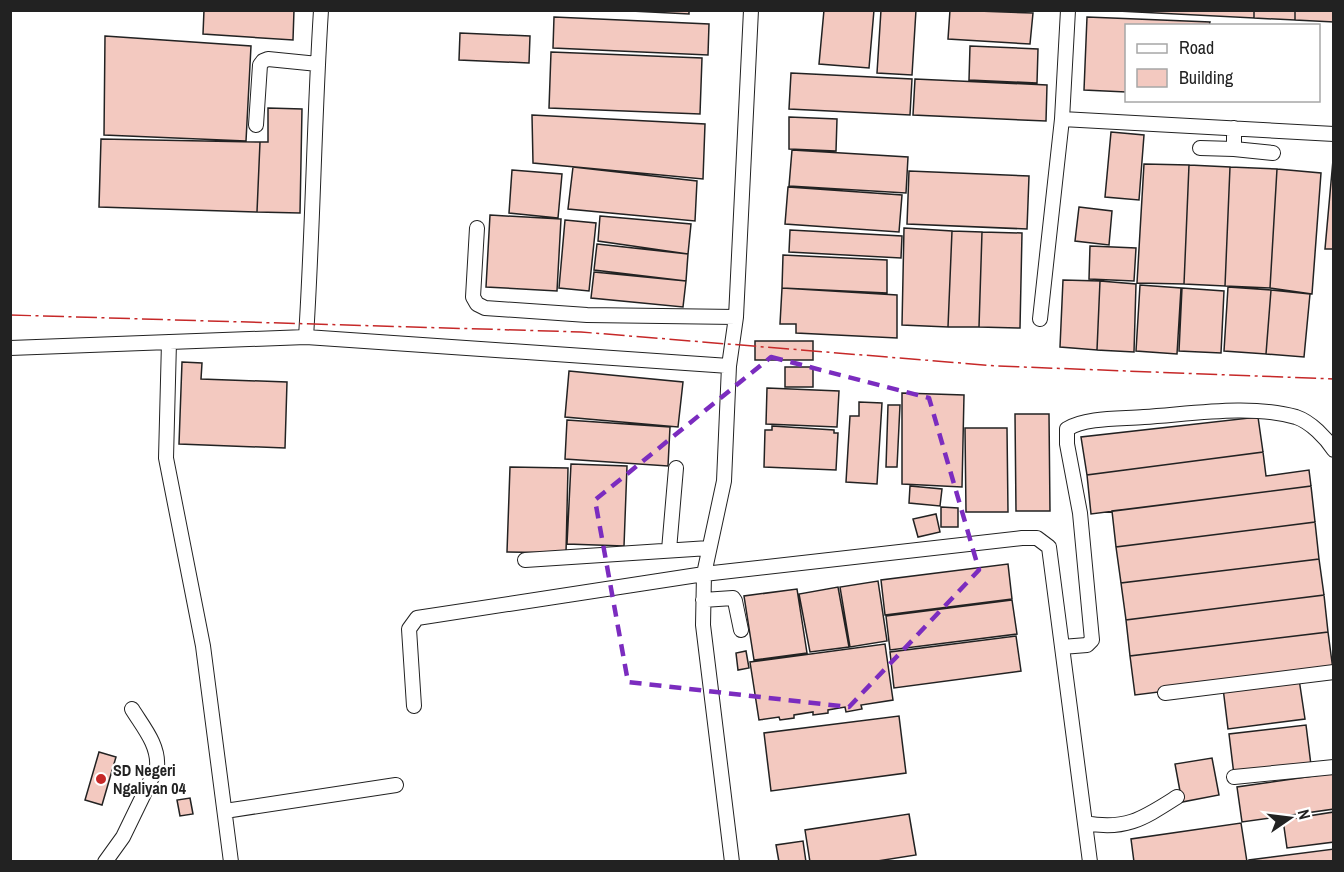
<svg xmlns="http://www.w3.org/2000/svg" width="1344" height="872" font-family="'Archivo Narrow',sans-serif">
<rect width="100%" height="100%" fill="#fff"/>
<!-- building -->
<path fill="#f3c9c0" stroke="#222" stroke-width="1.5" d="M204,10H294L293,40L203,34Z
M611,10H689V14Z
M824,10H874L869,68L819,64Z
M881,10H916L912,75L877,73Z
M950,10L1033,13L1030,44L948,39Z
M1098,10H1254V18Z
M1254,10H1295V20L1254,18Z
M1295,10H1334V22L1295,20Z
M554,17L709,24L708,55L553,48Z
M1087,17L1210,22L1209,26H1126V92L1084,90Z
M460,33L530,36L529,63L459,60Z
M105,36L251,46L246,141L104,135Z
M970,46L1038,49L1037,83L969,80Z
M551,52L702,58L700,114L549,108Z
M791,73L912,79L910,115L789,109Z
M915,79L1047,85L1046,121L913,115Z
M268,108L302,109L300,213L257,212L260,142H268Z
M532,115L705,124L703,179L533,163Z
M789,117L837,119L836,151L789,149Z
M1111,132L1144,135L1139,200L1105,197Z
M101,139L260,142L257,212L99,207Z
M792,150L908,157L906,193L789,186Z
M1333,160H1334V249H1325Z
M1144,164L1189,165L1184,284L1137,283Z
M1189,165L1230,167L1225,286L1184,284Z
M573,167L697,181L695,221L568,209Z
M1230,167L1277,169L1270,288L1225,286Z
M1277,169L1321,173L1312,294L1270,288Z
M512,170L562,174L558,218L509,213Z
M909,171L1029,176L1027,229L907,224Z
M788,187L902,195L899,232L785,224Z
M1079,207L1112,211L1109,245L1075,241Z
M490,215L561,219L557,291L486,287Z
M600,216L691,224L688,254L598,241Z
M565,220L596,223L589,291L559,288Z
M904,228L952,231L948,327L902,325Z
M790,230L902,236L901,258L789,252Z
M952,231L982,232L979,327H948Z
M982,232L1022,233L1020,328L979,327Z
M597,244L688,254L686,281L594,270Z
M1090,246L1136,248L1134,281L1089,279Z
M783,255L887,260V293L782,288Z
M594,272L686,281L683,307L591,298Z
M1063,280L1100,281L1097,350L1060,347Z
M1100,281L1136,284L1134,352L1097,350Z
M1140,285L1181,288L1177,354L1136,351Z
M1228,287L1271,290L1266,354L1224,351Z
M782,288L897,295V338L796,333V324H780Z
M1182,288L1224,291L1221,353L1179,351Z
M1271,290L1310,294L1304,357L1266,354Z
M755,341H813V360H755Z
M182,362L202,363L201,379L287,382L285,448L179,444Z
M785,367H813V387H785Z
M569,371L683,382L678,427L565,417Z
M767,388L839,391L837,427L766,424Z
M902,393L964,395L962,487L902,484Z
M859,402L882,403L877,484L846,482L850,416H859Z
M888,405H900L897,467H886Z
M1015,414H1049L1050,511H1016Z
M1258,417L1263,452L1087,475L1081,437Z
M567,420L670,427L668,466L565,459Z
M772,426L834,430V433H838L836,470L764,467L765,430H772Z
M965,428H1007L1008,512H966Z
M1263,452L1266,476L1309,470L1311,486L1091,514L1087,475Z
M571,464L627,466L624,546L567,544Z
M510,467L568,468L566,553L507,552Z
M910,486L942,489L940,506L909,503Z
M1311,486L1315,522L1116,547L1112,511Z
M941,507L958,508V527H941Z
M936,514L940,532L918,537L913,519Z
M1315,522L1319,559L1121,583L1116,547Z
M1319,559L1324,595L1126,620L1121,583Z
M1008,564L1012,599L885,615L881,580Z
M878,581L887,641L850,647L840,587Z
M838,587L849,647L810,652L799,594Z
M797,589L807,653L754,660L744,596Z
M1324,595L1328,632L1130,656L1126,620Z
M1012,600L1017,634L890,650L886,616Z
M1328,632L1333,670L1135,695L1130,656Z
M1016,636L1021,671L894,688L890,652Z
M885,644L893,700L861,705L862,709L846,712L845,707L828,710V713L813,715V712L794,715V718L780,720L779,717L759,720L750,662Z
M746,651L749,668L738,670L736,653Z
M1299,679L1305,719L1228,729L1223,688Z
M899,716L906,773L771,791L764,733Z
M1306,725L1311,765L1234,775L1229,734Z
M99,752L116,757L102,805L85,800Z
M1212,758L1219,795L1182,802L1175,764Z
M1334,773V809L1242,822L1237,787Z
M190,798L193,814L180,816L177,800Z
M1334,812V842L1287,848L1283,820Z
M909,814L916,855L871,862H810L805,830Z
M1241,823L1247,862H1134L1131,839Z
M803,841L806,862H779L776,845Z
M1334,849V862H1249V860Z"/>
<g fill="none" stroke-linecap="round" stroke-linejoin="round">
<!-- minor casing -->
<g stroke="#222" stroke-width="16">
<path id="minor" d="M321,10C314,119 313,228 306,337L729,366
M1062,119L1334,134
M256,125L260,65L263,61L268,59L318,64
M1234,128V149L1273,153
M1200,148L1234,149
M477,228L473,297L477,304L485,308L587,315L736,317
M1040,319L1062,119L1068,10
M169,342L166,458L203,646L231,862
M10,348L306,337
M669,550L676,468
M525,560L709,548
M703,600L733,598L735,601L741,630
M1062,647L1087,645L1092,640L1080,513L1067,444V429C1086,417 1122,419 1144,417C1191,414 1251,404 1296,417C1311,422 1326,438 1334,450
M1165,693L1334,672
M414,706L409,629L417,618L704,574L1022,538H1037L1049,547L1090,862
M1234,777L1334,767
M225,811L396,785
M1085,823C1126,831 1144,818 1177,797
M105,862L123,837L157,767C159,745 143,727 132,709
M732,862L703,625L704,574L724,481L729,366L736,317L751,10"/>
</g>
<!-- minor -->
<use href="#minor" stroke="#fff" stroke-width="14"/>
<!-- power -->
<path stroke="#c62828" stroke-width="1.5" stroke-dasharray="21 4.5 3 4.5" stroke-linecap="butt" d="M10,315L581,332L997,366L1334,379"/>
</g>
<!-- marked area -->
<path fill="none" stroke="#7b2cbf" stroke-width="4.5" stroke-dasharray="12 8" stroke-linejoin="round" d="M771,357L929,398L979,570L849,707L628,682L595,500Z"/>
<!-- markers -->
<circle fill="#c62828" stroke="#fff" stroke-width="2" cx="101" cy="779" r="6"/>
<g text-anchor="middle" stroke-width="4.5" stroke-linejoin="round" paint-order="stroke">
<!-- poi labels -->
<g font-size="16" font-weight="bold" fill="#222" stroke="#fff" text-anchor="start">
<text x="113" y="776">SD Negeri<tspan x="113" dy="18">Ngaliyan 04</tspan></text>
</g>
</g>
<!-- border -->
<rect width="1344" height="872" fill="none" stroke="#222222" stroke-width="24"/>
<!-- legend -->
<rect x="1125" y="24" width="195" height="78" fill="#ffffff" stroke="#a7a7a7" stroke-width="1.5"/>
<rect x="1137" y="44" width="30" height="9" fill="#ffffff" stroke="#a7a7a7" stroke-width="1.5"/>
<text x="1179" y="54" font-size="18" fill="#222222">Road</text>
<rect x="1137" y="69" width="30" height="18" fill="#f3c9c0" stroke="#a7a7a7" stroke-width="1.5"/>
<text x="1179" y="84" font-size="18" fill="#222222">Building</text>
<!-- north arrow -->
<g transform="translate(1290 818) rotate(76)" stroke="#ffffff" stroke-width="4.5" paint-order="stroke">
<path d="M0-4.5L10 22L0 15L-10 22Z" fill="#222222"/>
<text y="-9" font-size="16" font-weight="bold" text-anchor="middle" fill="#222222">N</text>
</g>
</svg>
